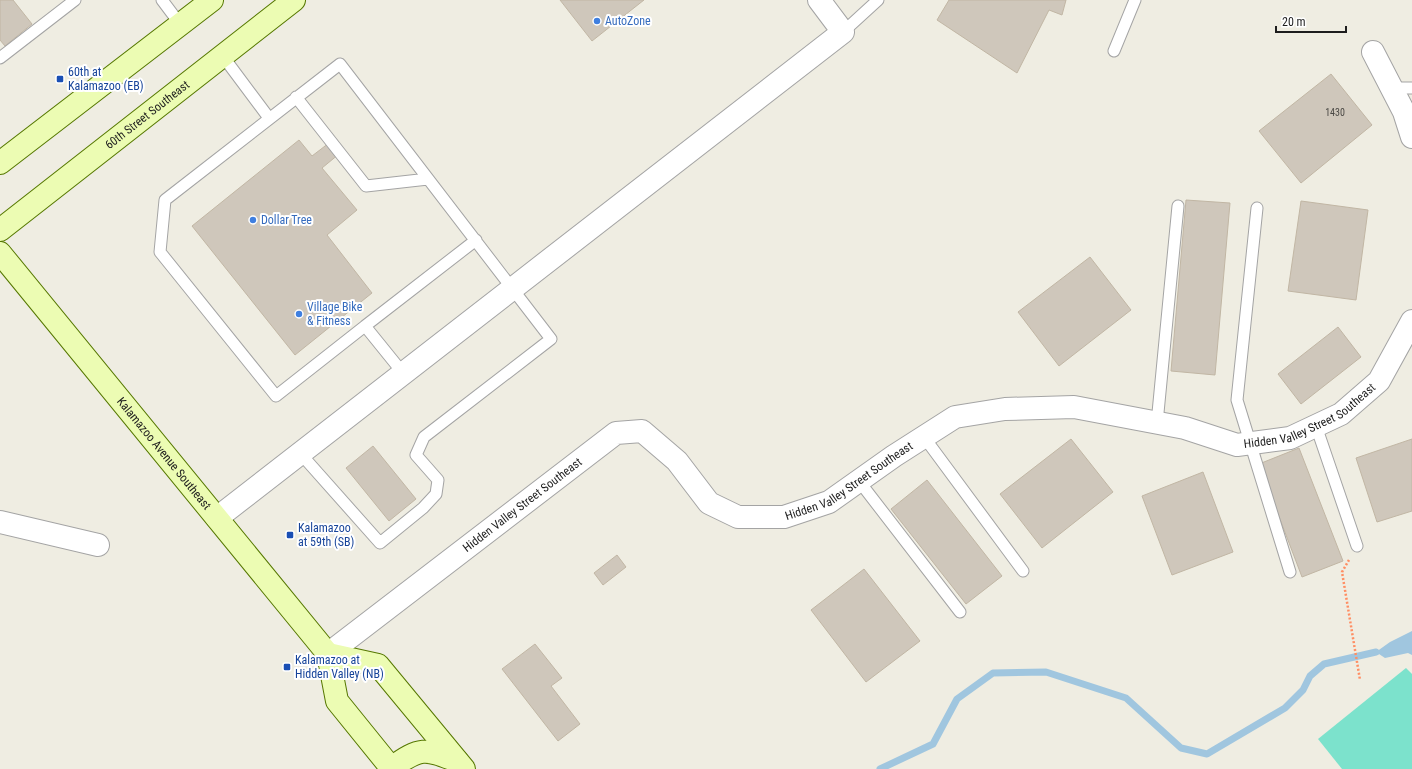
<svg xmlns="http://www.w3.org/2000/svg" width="1412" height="769" font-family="'Roboto Condensed',sans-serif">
<rect width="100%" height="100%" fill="#efede2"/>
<!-- pitch -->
<path fill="#7ce2cc" d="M1406,668L1412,674V769H1342L1318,739Z"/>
<!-- water -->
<path fill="#a0c6df" d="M1412,631V655L1408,653L1385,658L1376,652L1390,642Z"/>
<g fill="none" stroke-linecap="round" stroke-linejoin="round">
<!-- stream -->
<path stroke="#a0c6df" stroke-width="7" d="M880,769L933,744L957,699L993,673L1046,672L1126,698L1181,748L1207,754L1285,708L1303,690L1310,676L1324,664L1376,652"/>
</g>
<!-- building -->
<path fill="#cfc7bb" stroke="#c1b6a4" d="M0,0H13L32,24L5,46L0,40Z
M560,0H644L592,41Z
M949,0H1066L1062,15L1049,10L1017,73L937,20Z
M1331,74L1372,125L1301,183L1259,131Z
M299,140L312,156L329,143L339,154L322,168L357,210L327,235L372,293L295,355L192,226Z
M1186,200L1230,203L1215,375L1171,371Z
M1301,201L1368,210L1356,300L1288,291Z
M1090,257L1131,310L1059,366L1018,312Z
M1338,327L1361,357L1301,404L1278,374Z
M1071,439L1113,492L1042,548L1000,494Z
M1412,439V511L1377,522L1356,458Z
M373,446L416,499L389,521L346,468Z
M1299,448L1343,561L1302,577L1259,464Z
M1203,472L1233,552L1172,575L1142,496Z
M927,480L1002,576L966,604L891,509Z
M617,555L626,567L603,585L594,573Z
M864,569L920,641L866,682L811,610Z
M535,644L562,678L551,686L580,724L558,741L502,669Z"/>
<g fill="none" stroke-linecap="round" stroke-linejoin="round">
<!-- service casing -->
<g stroke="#a4a4a4" stroke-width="13">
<path id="service" d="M162,0L180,24
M843,32L878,0
M1114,51L1135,0
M222,55L269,118
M0,58L75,0
M1392,88H1412
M296,97L366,186L428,179
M1257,208L1237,400L1290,572
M365,326L476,240
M1157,423L1178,206
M1316,426L1357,546
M924,437L1023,571
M300,453L380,543L423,508L436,494L438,480L416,455L424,437L551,339L340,64L165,200L160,252L276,396L365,326L403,373
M859,481L960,612"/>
</g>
<!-- minor casing -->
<g stroke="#a4a4a4" stroke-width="24">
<g id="minor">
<path d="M1373,52L1404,112L1412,137"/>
<path d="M217,518L843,32L819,0"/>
<path d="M0,522L98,545"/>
<path id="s1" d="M328,654L616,433L642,431L677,461L709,503L738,517H784L829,502L894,456L955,417L1005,409L1074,407L1185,428L1237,445L1290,438L1341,414L1379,381L1412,321"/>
</g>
</g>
<!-- secondary casing -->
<g stroke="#567800" stroke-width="24">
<g id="secondary">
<path d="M0,163L212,0"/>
<path id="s2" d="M0,230L294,0"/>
<path id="s3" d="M0,253L328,654L337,701L392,769"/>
<path d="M328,654L378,665L464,769"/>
<path d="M391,768C421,747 424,748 457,761"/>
</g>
</g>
<!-- path -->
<path stroke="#ff8e63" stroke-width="2.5" stroke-dasharray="2 2" stroke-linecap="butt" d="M1349,560L1342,572L1360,680"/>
<!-- service -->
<use href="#service" stroke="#fff" stroke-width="11"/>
<!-- minor -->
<use href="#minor" stroke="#fff" stroke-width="22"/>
<!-- secondary -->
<use href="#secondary" stroke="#ecfcb3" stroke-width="22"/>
</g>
<!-- markers -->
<g fill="#3f7fe0" stroke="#fff" stroke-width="1.5">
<circle cx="597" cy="21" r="4"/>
<circle cx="253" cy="220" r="4"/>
<circle cx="299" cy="314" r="4"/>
</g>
<g fill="#1a4fb4" stroke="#fff" stroke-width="1.5">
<rect x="56" y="75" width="8" height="8" rx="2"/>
<rect x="286" y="531" width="8" height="8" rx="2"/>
<rect x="283" y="663" width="8" height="8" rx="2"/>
</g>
<g text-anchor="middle" stroke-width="4" stroke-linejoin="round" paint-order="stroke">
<!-- number labels -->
<g font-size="10" fill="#4a4844">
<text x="1335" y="116">1430</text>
</g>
<!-- shop labels -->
<g font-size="12" fill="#366cbe" stroke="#fff" text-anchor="start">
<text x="605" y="25">AutoZone</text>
<text x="261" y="224">Dollar Tree</text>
<text x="307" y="311">Village Bike<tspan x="307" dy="14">&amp; Fitness</tspan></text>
</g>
<!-- transit labels -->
<g font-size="12" fill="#164399" stroke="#fff" text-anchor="start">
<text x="68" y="76">60th at<tspan x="68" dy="14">Kalamazoo (EB)</tspan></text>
<text x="298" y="532">Kalamazoo<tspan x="298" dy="14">at 59th (SB)</tspan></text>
<text x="295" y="664">Kalamazoo at<tspan x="295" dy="14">Hidden Valley (NB)</tspan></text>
</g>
<!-- street labels -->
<g font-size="12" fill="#1d1d1d" stroke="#fff">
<text dy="4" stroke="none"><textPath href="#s2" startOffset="187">60th Street Southeast</textPath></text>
<text dy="4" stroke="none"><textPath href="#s1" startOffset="1133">Hidden Valley Street Southeast</textPath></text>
<text dy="4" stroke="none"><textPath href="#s3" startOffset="259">Kalamazoo Avenue Southeast</textPath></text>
<text dy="4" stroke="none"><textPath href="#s1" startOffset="641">Hidden Valley Street Southeast</textPath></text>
<text dy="4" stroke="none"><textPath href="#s1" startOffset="245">Hidden Valley Street Southeast</textPath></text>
</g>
</g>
<!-- scale -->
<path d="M1276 26v6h70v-6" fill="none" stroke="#1d1d1d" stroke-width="2"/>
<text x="1282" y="26" font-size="12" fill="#1d1d1d" stroke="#ffffff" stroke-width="3" paint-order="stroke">20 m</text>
</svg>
